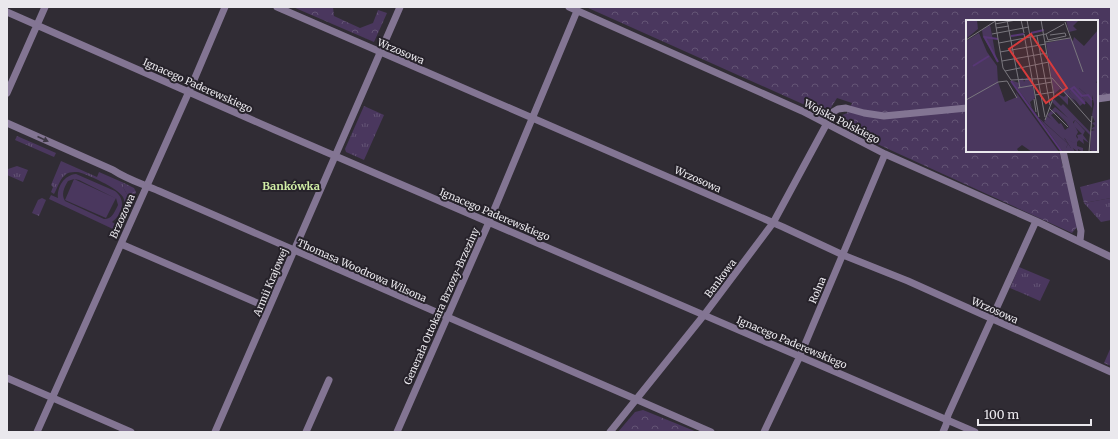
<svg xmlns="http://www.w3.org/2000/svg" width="1118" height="439" font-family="Merriweather,serif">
<defs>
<pattern id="grass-tufts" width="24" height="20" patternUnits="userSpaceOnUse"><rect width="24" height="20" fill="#4a375e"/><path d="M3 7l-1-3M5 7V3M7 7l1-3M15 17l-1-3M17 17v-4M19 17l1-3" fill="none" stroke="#645475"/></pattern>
<pattern id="forest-crowns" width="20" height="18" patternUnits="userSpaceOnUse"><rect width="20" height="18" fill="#4a375e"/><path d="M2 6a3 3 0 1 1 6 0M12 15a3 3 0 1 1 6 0" fill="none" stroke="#645475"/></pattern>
</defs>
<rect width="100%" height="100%" fill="#302c34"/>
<!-- grass -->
<path fill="url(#grass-tufts)" d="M364,106L384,115L364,160L346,152L345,149Z
M17,136L56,153L54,157L15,140Z
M61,161L97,177L99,172L124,183L123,187L128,196L127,205L130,207L125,216L121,215C124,209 126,203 123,197C119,189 86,173 77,172C74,172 70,172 68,173C60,177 58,187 54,194L51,192L53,187L51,185Z
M17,166L28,170L23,182L7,175L8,169Z
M42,198L46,200L39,216L32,213L38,200Z
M1111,198V220L1101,222L1084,203Z
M1019,267L1050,280L1040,301L1010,288Z"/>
<!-- forest -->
<path fill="url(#forest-crowns)" d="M293,7H333L334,16L360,28L373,23L378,10L387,13L374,42Z
M586,7H1111V94L1097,96V21H967V151H1059L1078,226L1072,233L851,132L839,125L838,117L847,113L852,103L837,98L827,114H825Z
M1111,179V198L1084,203L1080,187Z
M124,183L134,188L136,192L130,207L127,206L128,196L123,187Z
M1111,347V366L1104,363Z
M643,410L648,412L697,432H618L635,412Z"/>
<!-- pitch -->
<path fill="#4a375e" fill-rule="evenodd" d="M76,174L115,191C127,200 122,215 112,222L117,225L115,230L49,199L51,195L58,198C57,187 64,175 76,174ZM74,179L79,180L115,198L74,179L65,200L106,218L116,198L118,205C114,213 112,219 104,219L65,201C61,194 64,188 68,181Z"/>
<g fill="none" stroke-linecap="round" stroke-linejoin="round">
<!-- street -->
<path stroke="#837593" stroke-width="7" d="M277,7L783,227L843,255L908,281L1111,372
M569,7L802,111L885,154L1036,221L1111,257
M7,12L275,130L975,432
M7,93L45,7
M1097,99L1111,97
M7,123L113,170C128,180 143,184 159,191L711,432
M1063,151L1081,231L1080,241
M121,244L269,308
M7,378L131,432
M37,432L191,87L225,7
M215,432L400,7
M306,432L329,380
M397,432L489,222L577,11
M610,432L704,315L773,223L833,112L838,109L846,108L864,113L884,116L967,108
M764,432L800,356L885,154
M943,432L946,425L948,415L1036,221"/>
</g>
<!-- one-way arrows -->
<defs><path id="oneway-solid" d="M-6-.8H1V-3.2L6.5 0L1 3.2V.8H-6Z"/></defs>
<use fill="#3d3744" href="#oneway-solid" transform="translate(43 139) rotate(24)"/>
<g text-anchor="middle" stroke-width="4" stroke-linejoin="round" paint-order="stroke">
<!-- street labels -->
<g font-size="10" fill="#eae8ed" stroke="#26222a">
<text transform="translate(401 51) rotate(23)" y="4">Wrzosowa</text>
<text transform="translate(198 85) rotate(24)" y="4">Ignacego Paderewskiego</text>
<text transform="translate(842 121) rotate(27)" y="4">Wojska Polskiego</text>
<text transform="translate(698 179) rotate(24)" y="4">Wrzosowa</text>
<text transform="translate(495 214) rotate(23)" y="4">Ignacego Paderewskiego</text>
<text transform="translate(122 216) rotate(-66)" y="4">Brzozowa</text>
<text transform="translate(362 270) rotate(24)" y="4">Thomasa Woodrowa Wilsona</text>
<text transform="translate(720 278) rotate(-53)" y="4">Bankowa</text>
<text transform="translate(270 282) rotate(-67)" y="4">Armii Krajowej</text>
<text transform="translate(817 290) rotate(-67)" y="4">Rolna</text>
<text transform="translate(441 306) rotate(-66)" y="4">Generała Ottokara Brzozy-Brzeziny</text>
<text transform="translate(995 310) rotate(24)" y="4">Wrzosowa</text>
<text transform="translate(792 342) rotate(23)" y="4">Ignacego Paderewskiego</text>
</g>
<!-- neighbourhood labels -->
<g font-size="11" font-weight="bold" fill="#d1efa6" stroke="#26222a">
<text x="291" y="190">Bankówka</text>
</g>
</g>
<!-- overview -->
<g transform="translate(966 20)">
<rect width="132" height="132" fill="#302c34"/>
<path d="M106,68H113L121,75L116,77L120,81L114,86L103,72ZM73,98L102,124L100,128H105L98,117L107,122L112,118L111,115L116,114L107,105L109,100L119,111L117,115L123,123L117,119L118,124L113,120L111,122V126L117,128V132L112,129V132L107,128L109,132H97Z" fill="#4a375e"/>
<path d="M0,0H11L12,9L0,19ZM100,0H113L107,6L111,10L103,12ZM24,5L26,15L30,38L17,17L16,10ZM132,10V61L130,62L132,64V131L128,132L124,130L125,111L129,110L125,109L129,106L126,103L129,102L126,95L128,84L126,75V88L116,77L121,75L113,68H106L103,72L112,82L106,78L112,86L102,75V85L90,73L98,77L100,75L94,69L88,74L80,23L104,18L107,21L108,17L118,26ZM13,13L21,32L31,46L32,62L39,82L51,77L50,72L93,132H66L56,125L51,129L53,132H0V21ZM57,58L58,62L60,58H65L69,78L64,82L66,88L45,60L53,63V59ZM88,79L95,86L97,84L124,112V115L109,100L107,102L112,112L110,116L112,120L108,123L98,118L105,128H100L102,124L78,102L81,96L86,100L81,95L89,87L102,98L86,82ZM90,92L100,102L103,107L99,110L95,103L93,104L85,95Z" fill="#4a375e" fill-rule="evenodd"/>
<path fill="none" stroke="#573775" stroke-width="2" d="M65,13L78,10M18,16L32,42M45,16L58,14M18,17L32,19M7,46L23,36M45,61L96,132M119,84L105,69L108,67L116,76L122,75L126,80"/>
<path fill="none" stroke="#7a777e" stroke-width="1" d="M41,0L54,68M55,0L58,13M61,0L79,97M75,0L88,76L79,100M29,1L37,48L45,60L86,58M99,2L117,52M29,4L50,0M30,8L43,6M26,14L63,7M58,14L73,97M80,14L82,20L100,16L99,13M84,15L99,13M71,16L84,85M0,20L31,0M79,22L104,18M33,23L80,14L98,4M34,32L80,24M36,41L81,33M39,51L83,42M86,58L125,102M52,68L86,62M69,75L88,72M68,79L70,92M0,80L32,62L41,61L51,78M83,88L102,107M123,132L126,96"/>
<path fill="#d83b3c" fill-opacity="0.15" stroke="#d83b3c" stroke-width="2" d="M65,14L101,68L80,83L43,29Z"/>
<rect width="132" height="132" fill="none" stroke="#eae8ed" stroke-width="2"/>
</g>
<!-- border -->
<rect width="1118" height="439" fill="none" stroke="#eae8ed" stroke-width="16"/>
<!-- scale -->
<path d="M978 419v6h113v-6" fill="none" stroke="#eae8ed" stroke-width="2"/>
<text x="984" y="419" font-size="12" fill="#eae8ed" stroke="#26222a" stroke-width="3" paint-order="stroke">100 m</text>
</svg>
